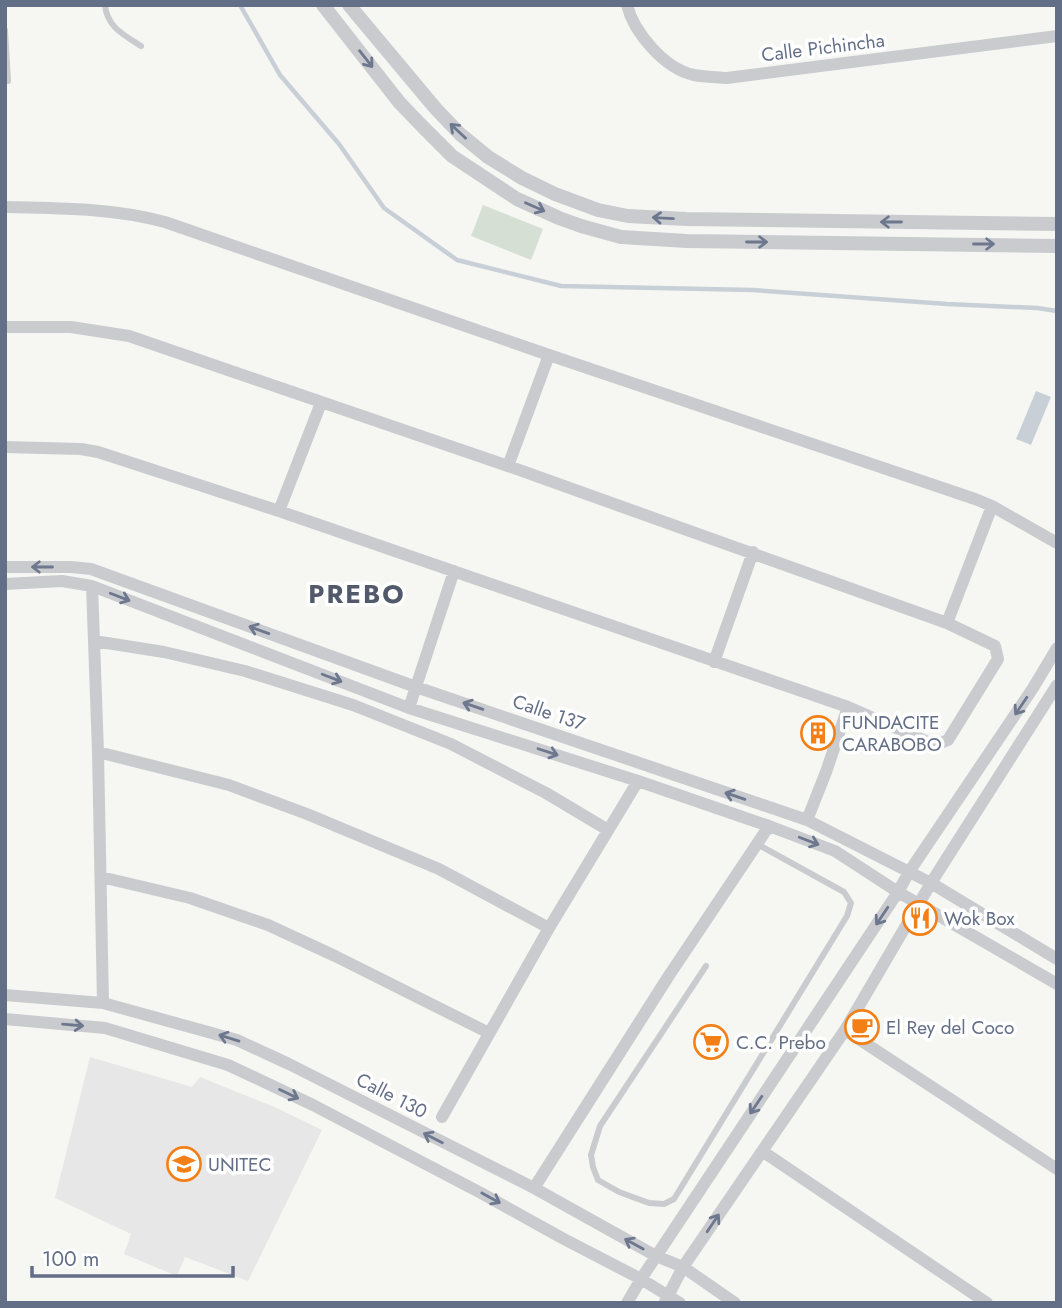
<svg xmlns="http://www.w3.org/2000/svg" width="1062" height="1308" font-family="Jost,sans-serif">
<rect width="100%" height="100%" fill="#f6f7f3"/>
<!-- built -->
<path fill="#e6e7e6" d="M90,1057L192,1087L200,1077L279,1109L322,1130L248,1281L185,1257L177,1276L124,1254L131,1234L55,1198Z"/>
<!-- pitch -->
<path fill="#d5dfd3" d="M483,205L543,229L531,260L471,236Z"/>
<!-- water -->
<path fill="#c8cfd6" d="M1036,391L1051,397L1031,445L1016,439Z"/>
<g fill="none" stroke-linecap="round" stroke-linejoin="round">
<!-- stream -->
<path stroke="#c8cfd6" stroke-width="4.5" d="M240,5L280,75L339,144L384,208L457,260L561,286L753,290L947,304L1037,308L1057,311"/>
<!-- service -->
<path stroke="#c9cbcf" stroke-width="6" d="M105,5C107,27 124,35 141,46
M5,30L8,81
M706,966L600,1126L591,1155L593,1167L598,1180L619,1192L649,1203L664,1204L674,1199L847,916L851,903L844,892L757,844"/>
<!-- minor -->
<path stroke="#c9cbcf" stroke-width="12" d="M627,5C634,33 665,69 694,75C705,77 717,77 727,78L1057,36
M5,207C59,208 112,208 165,222L549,355L975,499L992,506L1057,543
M5,327H71L129,336L508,466L947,623L995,646L998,659L948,740L938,744L928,742L848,707L279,511L98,452L81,449L5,447
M508,466L549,355
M279,511L321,403
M5,567H71L91,569L416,687L807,820L931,883L1057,959
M5,584L62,581L92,586L409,708L638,781L769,826L835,851L898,892L1057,984
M92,586L98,752L103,1003
M947,623L992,506
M94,641L164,652L245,671L353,705L451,744L546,793L608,830
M714,662L753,552
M409,708L454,571
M98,752L229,785L307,814L439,869L549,928
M807,820L826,772L848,707
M101,877L190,898L268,925L335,956L489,1033
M5,995L103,1003L237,1040L289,1064L534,1188L656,1256L683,1267L735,1303
M5,1019L105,1028L228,1065L313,1105L481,1193L562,1238L641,1279L680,1303
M845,1030L1057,1169
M442,1117L549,928L638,781
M762,1151L987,1303
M534,1188L668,977L769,826
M665,1302L683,1267L845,1030L931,883L1057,685
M627,1303L641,1279L898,892L909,872L1033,688L1057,648"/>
<!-- tertiary -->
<path stroke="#c9cbcf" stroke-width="14" d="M323,5L399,102L422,126L452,156L517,199L559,218L581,226L621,237L687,241L1057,246
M349,5L436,109L460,134L488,157L522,178L555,194L598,210L628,216L686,219L1057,224"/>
</g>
<!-- one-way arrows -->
<defs><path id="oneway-shaft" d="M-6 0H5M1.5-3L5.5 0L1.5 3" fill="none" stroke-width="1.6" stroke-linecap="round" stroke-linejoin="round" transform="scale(1.75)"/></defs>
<g stroke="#6d778e">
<use href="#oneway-shaft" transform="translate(366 59) rotate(52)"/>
<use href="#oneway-shaft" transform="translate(458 131) rotate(-137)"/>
<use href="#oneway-shaft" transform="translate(535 207) rotate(24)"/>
<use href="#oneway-shaft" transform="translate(663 218) rotate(-177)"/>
<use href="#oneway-shaft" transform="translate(891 222) rotate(-180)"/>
<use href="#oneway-shaft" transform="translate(757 242)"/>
<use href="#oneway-shaft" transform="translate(984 244)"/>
<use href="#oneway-shaft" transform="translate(42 567) rotate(180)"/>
<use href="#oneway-shaft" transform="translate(120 597) rotate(21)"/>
<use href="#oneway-shaft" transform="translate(259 630) rotate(-160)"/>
<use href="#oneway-shaft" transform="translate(332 678) rotate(21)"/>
<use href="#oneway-shaft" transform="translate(473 706) rotate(-161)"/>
<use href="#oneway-shaft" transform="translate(1021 706) rotate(124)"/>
<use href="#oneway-shaft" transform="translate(548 752) rotate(18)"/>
<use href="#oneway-shaft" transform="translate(735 796) rotate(-161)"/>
<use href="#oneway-shaft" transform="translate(809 841) rotate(21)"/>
<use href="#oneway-shaft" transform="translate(882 916) rotate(124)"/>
<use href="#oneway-shaft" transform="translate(73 1025) rotate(5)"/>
<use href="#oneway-shaft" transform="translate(229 1038) rotate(-163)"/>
<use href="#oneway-shaft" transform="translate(289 1094) rotate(26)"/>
<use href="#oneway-shaft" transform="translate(756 1105) rotate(124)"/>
<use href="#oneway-shaft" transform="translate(433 1138) rotate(-153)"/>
<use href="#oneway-shaft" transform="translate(491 1198) rotate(29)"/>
<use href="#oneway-shaft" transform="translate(713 1223) rotate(-56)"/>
<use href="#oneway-shaft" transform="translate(634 1244) rotate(-151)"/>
</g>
<!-- icons -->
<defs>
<g id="building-ring" transform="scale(1.75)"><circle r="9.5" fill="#fff" stroke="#f38016" stroke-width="1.5"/><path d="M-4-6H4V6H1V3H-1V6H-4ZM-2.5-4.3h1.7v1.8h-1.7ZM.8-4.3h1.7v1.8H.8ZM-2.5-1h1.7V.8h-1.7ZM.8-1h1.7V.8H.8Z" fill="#f38016"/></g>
<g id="restaurant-ring" transform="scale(1.75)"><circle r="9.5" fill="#fff" stroke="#f38016" stroke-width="1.5"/><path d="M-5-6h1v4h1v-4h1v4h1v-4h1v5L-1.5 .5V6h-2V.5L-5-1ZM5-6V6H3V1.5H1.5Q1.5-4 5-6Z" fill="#f38016"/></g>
<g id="cafe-ring" transform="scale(1.75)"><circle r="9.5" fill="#fff" stroke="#f38016" stroke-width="1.5"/><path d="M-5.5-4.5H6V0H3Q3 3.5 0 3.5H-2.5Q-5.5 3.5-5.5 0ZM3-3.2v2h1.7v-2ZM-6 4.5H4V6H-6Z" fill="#f38016"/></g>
<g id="supermarket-ring" transform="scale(1.75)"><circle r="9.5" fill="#fff" stroke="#f38016" stroke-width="1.5"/><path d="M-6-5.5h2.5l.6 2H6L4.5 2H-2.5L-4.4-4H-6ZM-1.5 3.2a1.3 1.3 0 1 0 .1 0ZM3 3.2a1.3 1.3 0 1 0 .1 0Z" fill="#f38016"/></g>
<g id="university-ring" transform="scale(1.75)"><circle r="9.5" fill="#fff" stroke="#f38016" stroke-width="1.5"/><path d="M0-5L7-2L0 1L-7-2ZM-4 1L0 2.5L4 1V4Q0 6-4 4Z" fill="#f38016"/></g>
</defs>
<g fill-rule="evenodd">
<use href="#building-ring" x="818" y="733"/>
<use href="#restaurant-ring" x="920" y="918"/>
<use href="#cafe-ring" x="862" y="1027"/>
<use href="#supermarket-ring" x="711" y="1042"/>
<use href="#university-ring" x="184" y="1164"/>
</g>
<g text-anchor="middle" stroke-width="7" stroke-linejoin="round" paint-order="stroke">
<!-- street labels -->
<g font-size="19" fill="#636e87" stroke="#fff">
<text transform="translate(823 47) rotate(-7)" y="7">Calle Pichincha</text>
<text transform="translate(549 712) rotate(19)" y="7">Calle 137</text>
<text transform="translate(392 1095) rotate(27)" y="7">Calle 130</text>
</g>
<!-- poi labels -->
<g font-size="19" fill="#636e87" stroke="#fff" text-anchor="start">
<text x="842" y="729">FUNDACITE<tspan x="842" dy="22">CARABOBO</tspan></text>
<text x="944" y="925">Wok Box</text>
<text x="886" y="1034">El Rey del Coco</text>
<text x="736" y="1049">C.C. Prebo</text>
<text x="208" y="1171">UNITEC</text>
</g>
<!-- district labels -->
<g font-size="26" font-weight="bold" letter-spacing="2" fill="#51596b" stroke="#fff">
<text x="357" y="603">PREBO</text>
</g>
</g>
<!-- border -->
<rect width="1062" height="1308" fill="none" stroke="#636e87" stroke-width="14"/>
<!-- scale -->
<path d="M32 1266v10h201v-10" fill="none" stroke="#636e87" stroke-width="3.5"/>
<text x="42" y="1266" font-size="21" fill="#636e87" stroke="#ffffff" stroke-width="5" paint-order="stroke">100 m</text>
</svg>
